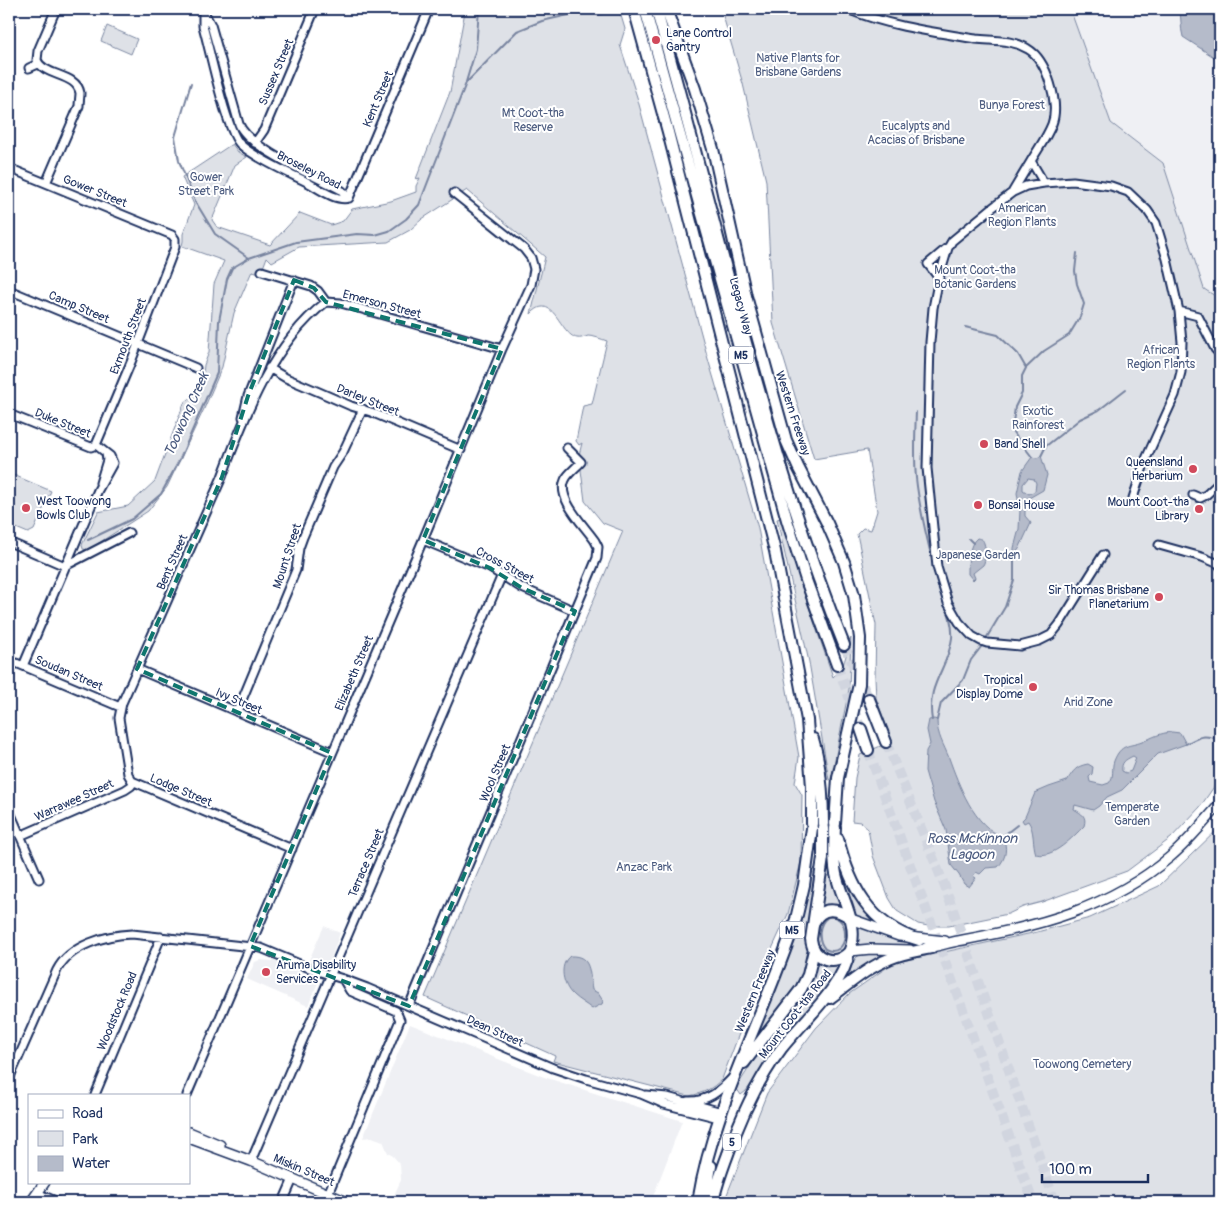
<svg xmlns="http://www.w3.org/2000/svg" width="1229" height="1211" font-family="Pangolin,sans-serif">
<rect width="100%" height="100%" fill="#fff"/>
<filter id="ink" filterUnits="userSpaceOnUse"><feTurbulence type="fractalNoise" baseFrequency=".02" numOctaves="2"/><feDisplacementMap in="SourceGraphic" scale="10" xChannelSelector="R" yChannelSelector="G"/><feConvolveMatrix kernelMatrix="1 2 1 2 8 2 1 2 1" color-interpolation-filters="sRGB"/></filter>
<g filter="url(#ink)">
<!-- built -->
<path fill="#eff0f4" d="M1070,9H1220V299L1204,289L1163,163L1111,123Z
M324,926L340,933L332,955L327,966L324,968L309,960Z
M260,960L274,961L319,980L308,1006L247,979L255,962Z
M410,1024L544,1077L682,1121L651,1202H391L401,1180L400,1164L393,1156L388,1153L383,1141L372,1137L363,1138Z"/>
<!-- green -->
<path fill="#dee1e7" stroke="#7c88a2" d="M463,9H619L625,29L620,45L637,97L708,359L758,528L799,757L795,783L802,795L801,862L788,914L766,962L722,1079C712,1089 704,1093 689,1096L553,1061L555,1056L425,997L623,531L603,523L585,501L579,455L582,443L579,445L576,441L583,406L592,404L607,341C601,339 594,336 588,336C585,337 580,339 577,338C560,335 553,290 531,314L545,257L467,190L422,219L410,230L388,242L299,247L272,262L267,257L261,273L252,271L234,313L222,367L204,409L167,487L148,511L88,550L83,549L82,545L98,512L128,506L155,481L184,403L196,394L203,374L204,365L209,352L214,284L224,261L182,246L183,241V234L194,205L182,177L232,144L238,152L247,157L235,165L212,220L217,227L270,245L300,213L331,225L343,221L352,209L391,201L416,192V186L420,178L416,179L450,92L465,11Z
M721,9H1070L1111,123L1163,163L1204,289L1220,299V348L1217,355L1220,357V778L1200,807L1171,838L1127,871L1042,902L1023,907L1008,914L949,926H928L918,924L897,911L889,898L873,856L868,829L860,822L852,821L855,778L860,755L892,741L876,698L875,677L876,625L857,534L863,528L871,530L877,511L867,450L814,459L773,323L766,181L743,84Z
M107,26L137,39L131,54L101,41Z
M9,473L51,491L34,530L28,533L9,525Z
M781,518L801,584L833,677C848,664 845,652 851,638L849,689L831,779L829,780L809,662L777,519Z
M826,808L828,811L845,909L833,906L819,908Z
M1220,827V1202H724L767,1093L816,1028L849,994L893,963L1037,932L1090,918L1159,886Z
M840,861L891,930C881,926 866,923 858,917C848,910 838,872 840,861Z
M815,868L816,870L806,938L810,956L806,973L793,995L757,1039L758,1030C776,986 795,943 807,898C809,889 809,875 815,868Z
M830,913L846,920C859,957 817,970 817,934C817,923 821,919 830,913Z
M858,924L922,944L919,945L857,947Z
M895,952L847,981C850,974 851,964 856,958C861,951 886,952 895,952Z
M815,961L827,967L840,965L841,967L828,988L787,1036L746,1091L741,1095L736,1088L765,1043L787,1016L806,990Z"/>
<!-- water -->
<path fill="#b5bbca" stroke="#77839f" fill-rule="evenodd" d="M1179,9H1220V58L1217,59L1183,37C1180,27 1182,18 1179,9Z
M1041,456L1047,475L1043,490L1029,498L1025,503V516L1031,523L1019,549L1014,555V548L1019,529L1020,510L1017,493L1022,471L1032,457L1037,458ZM1028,478L1034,479L1036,483L1035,491L1029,494L1023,490V484Z
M977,538C981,539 983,539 984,543C986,548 986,561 983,565C980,568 976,570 973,573L975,578L973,580L968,574C968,563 968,545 977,538Z
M934,719L937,720C937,735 944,745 949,758C958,783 975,829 1003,836C1007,848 1007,857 998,867L986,868L980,874L976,872L973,876L976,878L969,887L964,884L959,875L951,865L946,830L934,802L925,771L926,751L930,744L927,730L929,720Z
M1172,732L1180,733L1186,744L1158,754L1122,790L1107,797L1099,806L1093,810L1075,805L1074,809C1082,814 1087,816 1084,826C1073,837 1053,859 1036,854C1032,843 1035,831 1028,821L1024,823L1022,820L1025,817L1035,793L1049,787L1067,781C1073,771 1076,766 1088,764L1093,767L1092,774L1089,777L1090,782L1103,785L1109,783C1115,776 1111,769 1114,761C1121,743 1129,747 1142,742C1153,737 1160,733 1172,732ZM1133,756L1136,758L1131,771L1126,773L1122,771C1121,762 1125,760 1133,756Z
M570,956C592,955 589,973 592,990L598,993L603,1001L602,1004L592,1009C586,1004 578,1000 573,995C563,986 558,965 570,956Z"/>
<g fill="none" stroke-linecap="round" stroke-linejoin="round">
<!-- stream -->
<path stroke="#77839f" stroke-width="2" d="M466,82L476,49L479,9
M191,83L175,137L179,161L195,201L215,234L249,258
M965,327L998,335L1018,354L1026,368
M916,412C915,434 914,456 916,478C919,507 926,535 933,563
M1041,456L1046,446L1080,419L1099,410L1126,389
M1032,457L1012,431L1015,407L1022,393V376L1026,368L1044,351L1069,335L1080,317L1084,304L1077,284L1075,271L1077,253
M969,539L973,543
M88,540L132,519L161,494L180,459L217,373L219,321L227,279L232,268L249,258L296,242L357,234L375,235L389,231L406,219L419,205L466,83L517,31L542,21L573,14H602
M987,637L1005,607L1014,580V555
M932,720C926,683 948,670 952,638C954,620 941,595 937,577
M937,720L941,703L963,680L971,660L981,647
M1186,744C1200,736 1204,734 1220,740
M1003,836L1017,825
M828,917C853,913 849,961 825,949C817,940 818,924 828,917Z"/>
<!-- highway-tunnel -->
<path stroke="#d1d5df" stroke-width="10" stroke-dasharray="10 5" stroke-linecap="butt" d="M844,645L869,699
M837,665L861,729
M886,742L945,887L1055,1202
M868,750L1033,1202"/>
<!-- minor casing -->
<g stroke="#1b2f5e" stroke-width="11">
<path id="minor" d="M847,9C888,26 933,32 976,39C994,41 1012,39 1028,49C1047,60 1060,104 1052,124C1047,137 1038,149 1031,161
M203,10L211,25L239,124C248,148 317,177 341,190L349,198
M203,11V26C210,50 226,132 241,145C255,158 289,173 307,182C318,188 336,202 349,198
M29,68L38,64
M255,143L264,130L315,9
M9,168L172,235L175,239V247L131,362L96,445
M46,183L79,106C79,102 80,97 80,93C77,73 44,77 37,60L38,51L56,9
M1013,191L1031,161L1044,183
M349,198L429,9
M262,271L311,286L318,291L326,302L341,303L502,349
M939,278L928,264L947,248
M9,290L196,368
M1179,311L1198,316L1215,349L1220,354
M269,368L286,378L319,392L351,406L371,412L461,450
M9,414L91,447L96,445L110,456L113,463L98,490L23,666
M243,417L248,396L294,280
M100,483L107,460L106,453
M1193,495L1200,498L1206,495L1220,482
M423,540L490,568L522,588L575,611
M9,542L65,566L129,533
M1159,545L1202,557L1219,564L1220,566
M1103,555L1059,625L1051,635L1039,641L1020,646L987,643L981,641L972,636L959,622L948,603L937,567L927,468L930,342L933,308L939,278L948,248L952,241L992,208L1013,192L1026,186L1044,183L1073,181L1111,186L1128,192L1147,210L1156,223L1167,259L1179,311L1182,342L1181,372L1175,395L1145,461L1133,498
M9,660L120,707
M137,669L332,752
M237,712L296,570L299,548L303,537L333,467L343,452L363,409
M9,810L39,879
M20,836L125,790L131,786L134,782
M292,849L132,781L128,774L119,718L122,703L222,477C245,415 272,344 326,302
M409,1006L597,558L598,547L595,541C585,526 556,499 565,480C568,473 576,468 581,462L567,448
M9,1079L57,970C70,945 106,935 132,934L261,948L314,970L343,979L367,988L553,1068L586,1079L641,1094L664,1104L719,1118
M95,1095L161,937
M187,1095L423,540L502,349L531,285L534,269L531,258L524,249L454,193
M646,1095L667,1097L718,1111L721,1113
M688,1101C707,1102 720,1091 732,1078
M251,1161L502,575
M37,1193L58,1202
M328,1194L400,1020L396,1011L350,991L343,979
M283,1202L293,1179"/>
</g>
<!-- major casing -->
<g stroke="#1b2f5e" stroke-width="12">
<path id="major" d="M851,919L899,936L945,941
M926,948C938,946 951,942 963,940C1039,926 1110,908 1170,857C1189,841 1204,822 1220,804
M850,951L871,949L910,950
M189,1132L220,1145
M189,1138L251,1161L347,1202
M31,1202L45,1182"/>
</g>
<!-- highway casing -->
<g stroke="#1b2f5e" stroke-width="14">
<path id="highway" d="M634,9L668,132L775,551L807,720L812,787V824
M645,9L787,520L806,580L837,665
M656,9C718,221 761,439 844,645
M666,9L695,89L713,149L746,296L786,440L798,467L827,523L844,562L854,595L860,638L859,684L838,778L835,824
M869,699L886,742
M861,729L868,750
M813,739C821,766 823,795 823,824
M823,828V858L811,939C813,960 835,967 849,952C861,926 841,899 836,874C833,859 834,843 835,828
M838,839C850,886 869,925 919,940
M814,922C822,906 837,908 850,918
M830,998C849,984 867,968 889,959C902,953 917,951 931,948
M744,1063L801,989L808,975L814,950
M698,1202C714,1103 765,1014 796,919L804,885L812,828
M705,1202L711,1166
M713,1202C716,1186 722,1170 728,1154C741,1116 757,1081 781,1049C803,1021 844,986 849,952"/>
</g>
<!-- minor -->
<use href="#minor" stroke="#fff" stroke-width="7"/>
<!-- major -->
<use href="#major" stroke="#fff" stroke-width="9"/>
<!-- highway -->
<use href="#highway" stroke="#fff" stroke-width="10"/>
</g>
</g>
<!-- marked area -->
<path fill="none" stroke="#0f766e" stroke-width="4" stroke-dasharray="10 6" stroke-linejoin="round" d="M294,280L314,288L326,302L502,349L423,540L490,568L522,588L575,611L409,1006L250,946L332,753L137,669L222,477L248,396Z"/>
<!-- markers -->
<g fill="#d1495b" stroke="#fff" stroke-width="2">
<circle cx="656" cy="40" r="5"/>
<circle cx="984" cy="444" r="5"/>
<circle cx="1193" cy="469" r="5"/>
<circle cx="978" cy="505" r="5"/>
<circle cx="26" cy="508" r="5"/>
<circle cx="1199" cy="509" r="5"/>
<circle cx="1159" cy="597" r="5"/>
<circle cx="1033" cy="687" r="5"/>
<circle cx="266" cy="972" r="5"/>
</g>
<g text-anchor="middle" stroke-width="4" stroke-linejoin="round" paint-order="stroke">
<!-- shield labels -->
<g fill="#fff" stroke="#5f6d8e" stroke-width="1">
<rect x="728.5" y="346.5" width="25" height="17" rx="4"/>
<rect x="779.5" y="921.5" width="25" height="17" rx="4"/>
<rect x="723" y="1133.5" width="18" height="17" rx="4"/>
</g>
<g font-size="11" font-weight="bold" fill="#1b2f5e">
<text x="741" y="359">M5</text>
<text x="792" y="934">M5</text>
<text x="732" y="1146">5</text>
</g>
<!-- poi labels -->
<g font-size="12" fill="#1b2f5e" stroke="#fff" text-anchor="start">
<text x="666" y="37">Lane Control<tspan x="666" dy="14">Gantry</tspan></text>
<text x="994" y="448">Band Shell</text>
<text x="1183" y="466" text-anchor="end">Queensland<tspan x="1183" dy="14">Herbarium</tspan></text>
<text x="36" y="505">West Toowong<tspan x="36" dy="14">Bowls Club</tspan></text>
<text x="1189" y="506" text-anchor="end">Mount Coot-tha<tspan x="1189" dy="14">Library</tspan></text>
<text x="988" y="509">Bonsai House</text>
<text x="1149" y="594" text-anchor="end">Sir Thomas Brisbane<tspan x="1149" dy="14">Planetarium</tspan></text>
<text x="1023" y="684" text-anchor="end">Tropical<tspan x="1023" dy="14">Display Dome</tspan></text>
<text x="276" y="969">Aruma Disability<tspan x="276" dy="14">Services</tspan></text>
</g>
<!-- park labels -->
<g font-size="12" fill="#4c5c80" stroke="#fff">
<text x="798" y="62">Native Plants for<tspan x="798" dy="14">Brisbane Gardens</tspan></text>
<text x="1012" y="109">Bunya Forest</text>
<text x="533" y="117">Mt Coot-tha<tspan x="533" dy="14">Reserve</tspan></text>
<text x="916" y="130">Eucalypts and<tspan x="916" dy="14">Acacias of Brisbane</tspan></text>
<text x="206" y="181">Gower<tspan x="206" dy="14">Street Park</tspan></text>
<text x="1022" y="212">American<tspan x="1022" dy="14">Region Plants</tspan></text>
<text x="975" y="274">Mount Coot-tha<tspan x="975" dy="14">Botanic Gardens</tspan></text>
<text x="1161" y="354">African<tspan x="1161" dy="14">Region Plants</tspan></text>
<text x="1038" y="415">Exotic<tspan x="1038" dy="14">Rainforest</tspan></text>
<text x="978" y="559">Japanese Garden</text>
<text x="1088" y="706">Arid Zone</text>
<text x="1132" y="811">Temperate<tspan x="1132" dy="14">Garden</tspan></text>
<text x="644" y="871">Anzac Park</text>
<text x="1082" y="1068">Toowong Cemetery</text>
</g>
<!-- street labels -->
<g font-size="12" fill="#1b2f5e" stroke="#fff">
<text transform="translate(276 72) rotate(-67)" y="4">Sussex Street</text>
<text transform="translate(378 99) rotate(-67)" y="4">Kent Street</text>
<text transform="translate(309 170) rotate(27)" y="4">Broseley Road</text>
<text transform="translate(95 191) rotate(22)" y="4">Gower Street</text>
<text transform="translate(382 304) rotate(15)" y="4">Emerson Street</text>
<text transform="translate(741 306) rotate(75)" y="4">Legacy Way</text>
<text transform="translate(79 307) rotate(23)" y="4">Camp Street</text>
<text transform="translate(128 336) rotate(-69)" y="4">Exmouth Street</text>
<text transform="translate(368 400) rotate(22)" y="4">Darley Street</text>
<text transform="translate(793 413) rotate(72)" y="4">Western Freeway</text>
<text transform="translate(63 423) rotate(22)" y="4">Duke Street</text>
<text transform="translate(287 556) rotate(-72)" y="4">Mount Street</text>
<text transform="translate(172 562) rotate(-66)" y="4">Bent Street</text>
<text transform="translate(505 565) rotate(28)" y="4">Cross Street</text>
<text transform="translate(69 673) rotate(23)" y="4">Soudan Street</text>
<text transform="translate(354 673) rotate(-67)" y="4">Elizabeth Street</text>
<text transform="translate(239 701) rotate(23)" y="4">Ivy Street</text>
<text transform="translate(495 773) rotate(-67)" y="4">Wool Street</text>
<text transform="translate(181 790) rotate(23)" y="4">Lodge Street</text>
<text transform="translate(74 800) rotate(-24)" y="4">Warrawee Street</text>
<text transform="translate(366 863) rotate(-67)" y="4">Terrace Street</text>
<text transform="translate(755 991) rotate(-68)" y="4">Western Freeway</text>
<text transform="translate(117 1011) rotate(-67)" y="4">Woodstock Road</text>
<text transform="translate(795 1014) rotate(-52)" y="4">Mount Coot-tha Road</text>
<text transform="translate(495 1031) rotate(24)" y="4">Dean Street</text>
<text transform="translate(304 1170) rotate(23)" y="4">Miskin Street</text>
</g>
<!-- water labels -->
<g font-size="14" font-style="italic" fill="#49597e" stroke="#fff">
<text transform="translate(186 414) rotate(-66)" y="5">Toowong Creek</text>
<text x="972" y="843">Ross McKinnon<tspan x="972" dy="16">Lagoon</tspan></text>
</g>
</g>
<!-- margin -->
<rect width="1229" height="1211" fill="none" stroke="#fff" stroke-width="30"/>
<rect x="15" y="15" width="1199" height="1181" fill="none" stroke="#1b2f5e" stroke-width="2" filter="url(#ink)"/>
<!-- legend -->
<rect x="28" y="1094" width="162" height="90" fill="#ffffff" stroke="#a4acbf"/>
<rect x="38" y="1110" width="25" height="8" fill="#ffffff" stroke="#a4acbf"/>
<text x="72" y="1118" font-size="15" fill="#1b2f5e">Road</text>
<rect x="38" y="1131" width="25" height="15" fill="#dee1e7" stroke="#a4acbf"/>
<text x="72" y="1144" font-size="15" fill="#1b2f5e">Park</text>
<rect x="38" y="1156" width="25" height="15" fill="#b5bbca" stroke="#a4acbf"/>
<text x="72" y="1168" font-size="15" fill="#1b2f5e">Water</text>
<!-- scale -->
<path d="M1042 1174v8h106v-8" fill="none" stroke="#1b2f5e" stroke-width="2.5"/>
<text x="1049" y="1174" font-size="15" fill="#1b2f5e" stroke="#ffffff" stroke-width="4" paint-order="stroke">100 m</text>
</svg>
